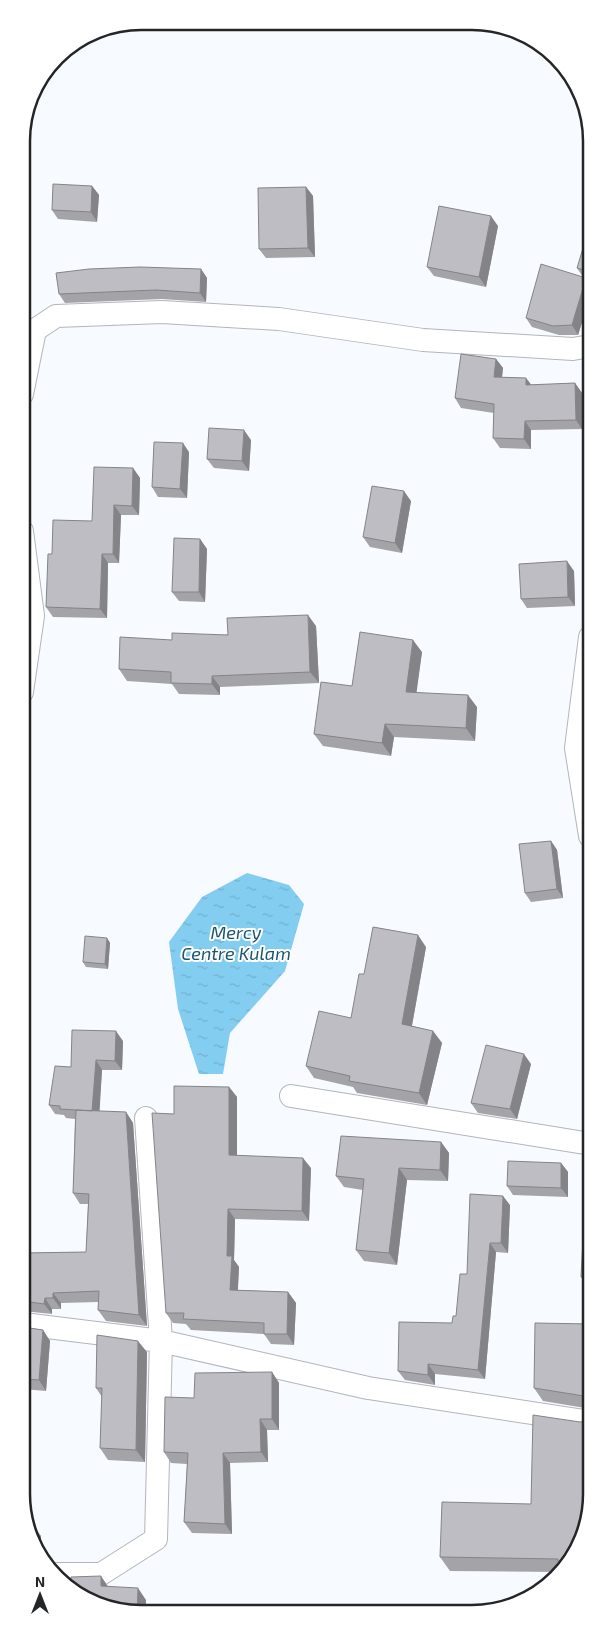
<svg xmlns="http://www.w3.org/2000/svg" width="613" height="1635" font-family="'Exo 2',sans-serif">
<defs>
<pattern id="water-ripples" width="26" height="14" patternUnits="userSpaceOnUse" patternTransform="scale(1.25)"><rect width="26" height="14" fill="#83cdf1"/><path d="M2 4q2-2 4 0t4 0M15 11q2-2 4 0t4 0" fill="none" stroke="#71b0cf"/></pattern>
</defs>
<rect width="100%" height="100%" fill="#f7fafe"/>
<!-- water -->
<path fill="url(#water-ripples)" d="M247,873L289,885L304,904L285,971L230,1033L223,1074H199L178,1009L169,942L202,897Z"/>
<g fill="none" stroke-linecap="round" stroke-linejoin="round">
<!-- street casing -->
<g stroke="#b2b5ba" stroke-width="24">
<path id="street" d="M22,394L35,330L56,316L162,312L279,319L423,340L573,349L590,346
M22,531L33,616L22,692
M590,637L576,748L590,836
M291,1096L591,1144
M23,1324L161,1341L368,1388L591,1422
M54,1574H101L156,1539L161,1341L146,1118"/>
</g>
<!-- street -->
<use href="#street" stroke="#fff" stroke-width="22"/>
</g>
<!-- wall -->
<path fill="#a3a3a8" d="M92,186L99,195L97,222L58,219L52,210Z
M306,187L313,196L315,257L266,258L259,249Z
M590,225V279L586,278L590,283V297L578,335H559L532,327L526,318L583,277L577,268Z
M498,226L486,287L434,276L427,267Z
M201,269L207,278L206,302L162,299L65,303L59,294Z
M496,359L503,368L502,377L526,378L531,385L575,383L582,393V429L531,430V449L500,448L493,438L494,413L461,408L455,398Z
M251,440L249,471L214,468L207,459Z
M189,452L187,498L158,497L152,487Z
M133,468L140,478L139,515H121L119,563H108L107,618L53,617L46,607L52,554L92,521Z
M411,501L402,553L370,547L363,537Z
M200,539L207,549L205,602L179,601L172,592Z
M574,571L575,606L527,608L521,599Z
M316,626L319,683L220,687V695L179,694L172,684L127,681L119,669L172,640Z
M422,652L416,692L477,707L475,741L394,737L391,756L323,746L314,734L352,686Z
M551,841L557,850L563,898L531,902L525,893Z
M107,938L110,943L108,969L86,967L83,962Z
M426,947L412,1026L433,1031L442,1043L427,1105L357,1093L353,1087L314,1078L306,1066L351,1018L364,974Z
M123,1041L122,1070H102L99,1111L126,1112L133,1123L147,1326L106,1321L98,1310V1302L61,1303V1309H52V1314L23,1311V1253L86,1252L88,1204H80L73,1193L75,1119L66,1118L64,1115L55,1114L49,1105L71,1067Z
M531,1064L517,1119L478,1113L471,1103Z
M229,1087L237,1097V1156L311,1168L309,1221L235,1219L234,1260L239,1267L238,1290L288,1292L296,1303L294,1345L271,1344L264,1334L191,1330L186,1324L173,1323L166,1313L174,1114Z
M441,1142L449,1153L448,1181L407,1180L397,1265L364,1261L356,1250L363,1190L344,1187L336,1176Z
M561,1163L568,1172V1197L513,1195L507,1186Z
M510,1205L508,1253L496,1252L485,1379L435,1374V1385L405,1380L398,1371L452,1323L456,1316L467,1274Z
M591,1239V1286H588L581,1277Z
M591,1324V1409L543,1401L534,1388Z
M23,1327L43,1330L50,1341L46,1391L23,1389Z
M147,1352L145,1462L108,1460L100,1448L102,1397L96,1388Z
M272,1372L279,1383V1430H267L268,1462L230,1463L232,1534L192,1533L184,1522L187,1464L171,1463L164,1452L194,1398Z
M587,1421L559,1572L450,1571L440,1557L531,1504L580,1422Z"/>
<!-- shaded-wall -->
<path fill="#848488" d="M92,186L99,195L97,222L91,212Z
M306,187L313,196L315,257L308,248Z
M491,216L498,226L486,287L479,277Z
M201,269L207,278L206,302L200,293Z
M586,278L590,283V297L578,335L572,325Z
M496,359L503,368L501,386L494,377Z
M526,378L533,387L526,385Z
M575,383L582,393V429L576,420Z
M525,421L531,430V449L524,439Z
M244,430L251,440L249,471L242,461Z
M183,443L189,452L187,498L180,489Z
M133,468L140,478L139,515L132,506Z
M404,491L411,501L402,553L395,543Z
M114,505L121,515L119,563L113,554Z
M200,539L207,549L205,602L199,592Z
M102,554L108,563L107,618L100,609Z
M567,561L574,571L575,606L568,597Z
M308,615L316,626L319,683L310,672Z
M413,640L422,652L415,704L406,692Z
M212,676L220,687V695L212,684Z
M468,695L477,707L475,741L466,728Z
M385,724L394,737L391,756L382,743Z
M551,841L557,850L563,898L557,889Z
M418,935L426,947L410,1036L402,1024Z
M107,938L110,943L108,969L105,964Z
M23,956L30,966L23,993Z
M116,1031L123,1041L122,1070L115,1061Z
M433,1031L442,1043L427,1105L419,1093Z
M524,1054L531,1064L517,1119L510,1109Z
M96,1060L102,1070L99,1121L92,1111Z
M229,1087L237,1097V1166L229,1155Z
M126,1112L133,1123L147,1326L139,1315Z
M441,1142L449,1153L448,1181L440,1170Z
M303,1158L311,1168L309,1221L302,1211Z
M561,1163L568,1172V1197L561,1188Z
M399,1168L407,1180L397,1265L389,1253Z
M503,1196L510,1205L508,1253L501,1243Z
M228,1209L235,1219L234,1260L239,1267L237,1301L230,1290L227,1256Z
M490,1243L496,1252L485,1379L478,1370Z
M288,1292L296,1303L294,1345L287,1334Z
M53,1293L61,1303V1309L53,1298Z
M45,1298L52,1309V1314L44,1304Z
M43,1330L50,1341L46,1391L39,1380Z
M138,1341L147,1352L145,1462L136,1450Z
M428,1364L435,1374V1385L428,1375Z
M272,1372L279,1383V1430L272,1419Z
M260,1419L267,1430L268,1462L261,1452Z
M223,1453L230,1463L232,1534L225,1524Z
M33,1525L41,1536V1551L33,1536Z
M101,1576L109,1588L101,1586Z
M138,1588L146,1600V1612H137Z"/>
<!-- building -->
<path fill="#bdbdc3" stroke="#848488" d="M53,184L92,186L91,212L52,210Z
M306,187L308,248L259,249L258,188Z
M439,206L491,216L479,277L427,267Z
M590,225V272L577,268Z
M541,264L586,278L572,325L553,326L526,318Z
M140,267L201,269L200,293L156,290L59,294L56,273L89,269Z
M461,354L496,359L494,377L526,378V385L575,383L576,420L525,421L524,439L493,438L494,404L455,398Z
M209,428L244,430L242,461L207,459Z
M154,442L183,443L180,489L152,487Z
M94,467L133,468L132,506L114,505L113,554H102L100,609L46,607L48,554H52L53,520L92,521Z
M372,486L404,491L395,543L363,537Z
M174,538L200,539L199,592H172Z
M567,561L568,597L521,599L519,564Z
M308,615L310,672L212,676V684L171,683V672L119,669L120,637L172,640V633L228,635L227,618Z
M360,632L413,640L406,692L468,695L466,728L385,724L382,743L314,734L321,682L352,686Z
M590,745V754L588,746Z
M589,775H590V786Z
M551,841L557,889L525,893L519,844Z
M373,927L418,935L402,1024L433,1031L419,1093L349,1081L350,1076L306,1066L319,1011L351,1018L359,974H364Z
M85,936L107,938L105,964L83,962Z
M72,1030L116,1031L115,1061L96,1060L92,1111L60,1109V1106L49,1105L55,1066L71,1067Z
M486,1045L524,1054L510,1109L471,1103Z
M174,1086L229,1087V1155L303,1158L302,1211L228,1209L227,1256H232L230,1290L288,1292L287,1334H264V1323L183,1319L184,1313H166L152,1113L174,1114Z
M76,1110L126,1112L139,1315L98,1310L99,1291L53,1293V1298H45L44,1304L23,1301V1253L86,1252L89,1194L73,1193Z
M341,1136L441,1142L440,1170L399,1168L389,1253L356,1250L364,1179L336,1176Z
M508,1161L561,1163V1188L507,1186Z
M470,1194L503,1196L501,1243H490L478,1370L428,1364V1375L398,1371L399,1322L452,1323L453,1316H456L460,1274H467Z
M583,1239H591V1277H581Z
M535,1323L591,1324V1400L590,1399L584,1396L534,1388Z
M23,1327L43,1330L39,1380L23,1379Z
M97,1335L138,1341L136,1450L100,1448L102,1388H96Z
M272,1372V1419H260L261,1452L223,1453L225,1524L184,1522L188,1453L164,1452L165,1397L194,1398L195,1373Z
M533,1415L580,1422L587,1421L591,1417L592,1502L583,1540L562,1573L559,1576L558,1559L440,1557L442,1502L531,1504Z
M28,1525H33V1536Z
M101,1576V1586L138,1588L137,1612H118L71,1587V1577Z"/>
<g text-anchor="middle" stroke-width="4" stroke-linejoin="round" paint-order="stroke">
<!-- water labels -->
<g font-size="18" font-style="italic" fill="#1a546d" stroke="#fff">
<text x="236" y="939">Mercy<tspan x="236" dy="21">Centre Kulam</tspan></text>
</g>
</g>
<!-- crop -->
<path d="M0 0H613V1635H0ZM141 30H472A111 111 0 0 1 583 141V1494A111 111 0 0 1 472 1605H141A111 111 0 0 1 30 1494V141A111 111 0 0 1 141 30Z" fill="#fff" fill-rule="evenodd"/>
<path fill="none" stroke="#242527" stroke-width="2.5" d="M141 30H472A111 111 0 0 1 583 141V1494A111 111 0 0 1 472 1605H141A111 111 0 0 1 30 1494V141A111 111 0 0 1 141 30Z"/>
<!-- north arrow -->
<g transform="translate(40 1595)" stroke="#ffffff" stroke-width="4" paint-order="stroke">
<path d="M0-4L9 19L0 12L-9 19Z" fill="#242527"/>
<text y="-8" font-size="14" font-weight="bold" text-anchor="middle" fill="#242527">N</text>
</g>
</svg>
